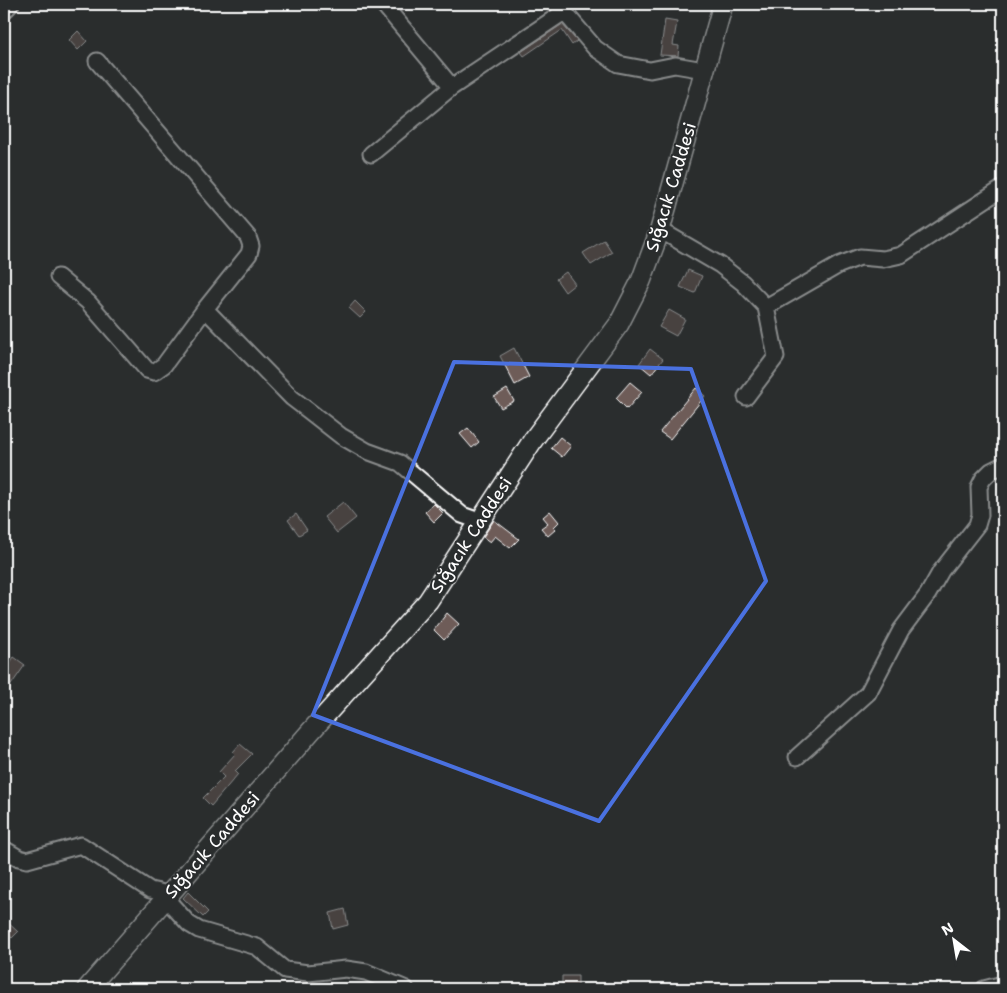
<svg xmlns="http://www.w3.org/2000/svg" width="1007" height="993" font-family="'Shantell Sans',sans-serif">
<rect width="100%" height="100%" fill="#2a2d2e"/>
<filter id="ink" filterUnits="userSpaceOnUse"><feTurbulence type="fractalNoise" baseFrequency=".02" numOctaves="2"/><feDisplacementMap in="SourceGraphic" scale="10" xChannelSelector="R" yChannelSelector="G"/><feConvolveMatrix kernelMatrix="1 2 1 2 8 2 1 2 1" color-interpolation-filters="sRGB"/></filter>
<g filter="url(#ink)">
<!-- building -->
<path fill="#6e5b59" stroke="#fff" d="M665,20L677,22L673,45L679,46L678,56L660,55Z
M562,24L577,41L572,45L562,30L524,56L521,52Z
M78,31L87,41L78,50L69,40Z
M604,240L612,252L591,265L583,253Z
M688,270L702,276L695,293L680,287Z
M566,272L575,284L565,292L556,279Z
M355,301L366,312L360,318L349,308Z
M669,310L685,319L676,336L659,327Z
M514,348L529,377L515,385L500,356Z
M650,349L663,359L651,374L639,364Z
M630,382L642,392L627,409L616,398Z
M696,388L705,396L670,439L660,432Z
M507,389L514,401L501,408L494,397Z
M468,428L479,442L472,448L460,434Z
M560,437L571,446L562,457L551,448Z
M343,502L356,518L337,533L324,517Z
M434,504L443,513L434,522L425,512Z
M550,511L559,522L554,527L556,529L548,536L541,528L548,523L543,517Z
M296,514L307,530L299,535L288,520Z
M494,520L519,539L510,548L495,536L490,542L483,537Z
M447,613L459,624L444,640L434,630Z
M14,657L25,665L4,695V671Z
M240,744L252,754L235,771L238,774L211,806L203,798L224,777L219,772L235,754L233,752Z
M188,892L208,912L203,917L183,898Z
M345,909L348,925L333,929L330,913Z
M4,919L18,932L12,938L4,931Z
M562,976H578V989H562Z"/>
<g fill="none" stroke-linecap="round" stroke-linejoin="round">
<!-- minor casing -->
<g stroke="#fff" stroke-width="19">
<path id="minor" d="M383,4L452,87L564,12
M559,6L595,48L618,64L650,70L675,65L704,70
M4,11L11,4
M97,61L248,237L251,246L249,254L205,309L292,398L309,411L341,436L367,451L400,463L462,515L479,521
M371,154L452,87
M660,230L720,265L743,283L766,307L776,357L746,397
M58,277L88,302L147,370L154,372L164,365L205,309
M766,307L839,265L860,257L883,259L901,255L1003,188
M797,757L868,693L901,630L928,594L941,571L977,525L980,515L979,487L983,479L991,471L1003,465
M4,849L19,858L27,860L81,845L150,890L169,894V902L189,924L199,930L257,947L285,970L308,973L346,969L366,972L406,989
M984,989L1003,984"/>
</g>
<!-- major casing -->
<g stroke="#fff" stroke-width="22">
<path id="major" d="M87,989L311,731L428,601L533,440L619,324L641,281L660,230L723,4"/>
</g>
<!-- path -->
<path stroke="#fff" stroke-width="2" stroke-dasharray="4 4" stroke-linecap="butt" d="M278,989L280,982"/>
<!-- minor -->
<use href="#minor" stroke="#2a2d2e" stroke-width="15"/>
<!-- major -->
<use href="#major" stroke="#2a2d2e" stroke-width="19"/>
</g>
</g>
<!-- marked area -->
<path d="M0 0H1007V993H0ZM454,362L691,369L766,581L599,821L313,715Z" fill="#2a2d2e" fill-opacity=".55" fill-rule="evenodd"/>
<path fill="none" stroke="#4a71e0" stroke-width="4" stroke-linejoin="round" d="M454,362L691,369L766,581L599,821L313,715Z"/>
<g text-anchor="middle" stroke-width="4" stroke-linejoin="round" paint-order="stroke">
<!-- street labels -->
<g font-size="18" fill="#fff" stroke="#2a2d2e">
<text transform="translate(671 187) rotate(-73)" y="6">Sığacık Caddesi</text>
<text transform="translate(471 535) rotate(-57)" y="6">Sığacık Caddesi</text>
<text transform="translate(212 845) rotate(-49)" y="6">Sığacık Caddesi</text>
</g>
</g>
<!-- margin -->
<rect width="1007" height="993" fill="none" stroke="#2a2d2e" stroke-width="20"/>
<rect x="10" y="10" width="987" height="973" fill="none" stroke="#fff" stroke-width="2" filter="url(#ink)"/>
<!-- north arrow -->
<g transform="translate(954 940) rotate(329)" stroke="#2a2d2e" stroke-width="4" paint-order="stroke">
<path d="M0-4L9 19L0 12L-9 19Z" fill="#ffffff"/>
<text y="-8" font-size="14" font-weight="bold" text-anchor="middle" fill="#ffffff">N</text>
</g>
</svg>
